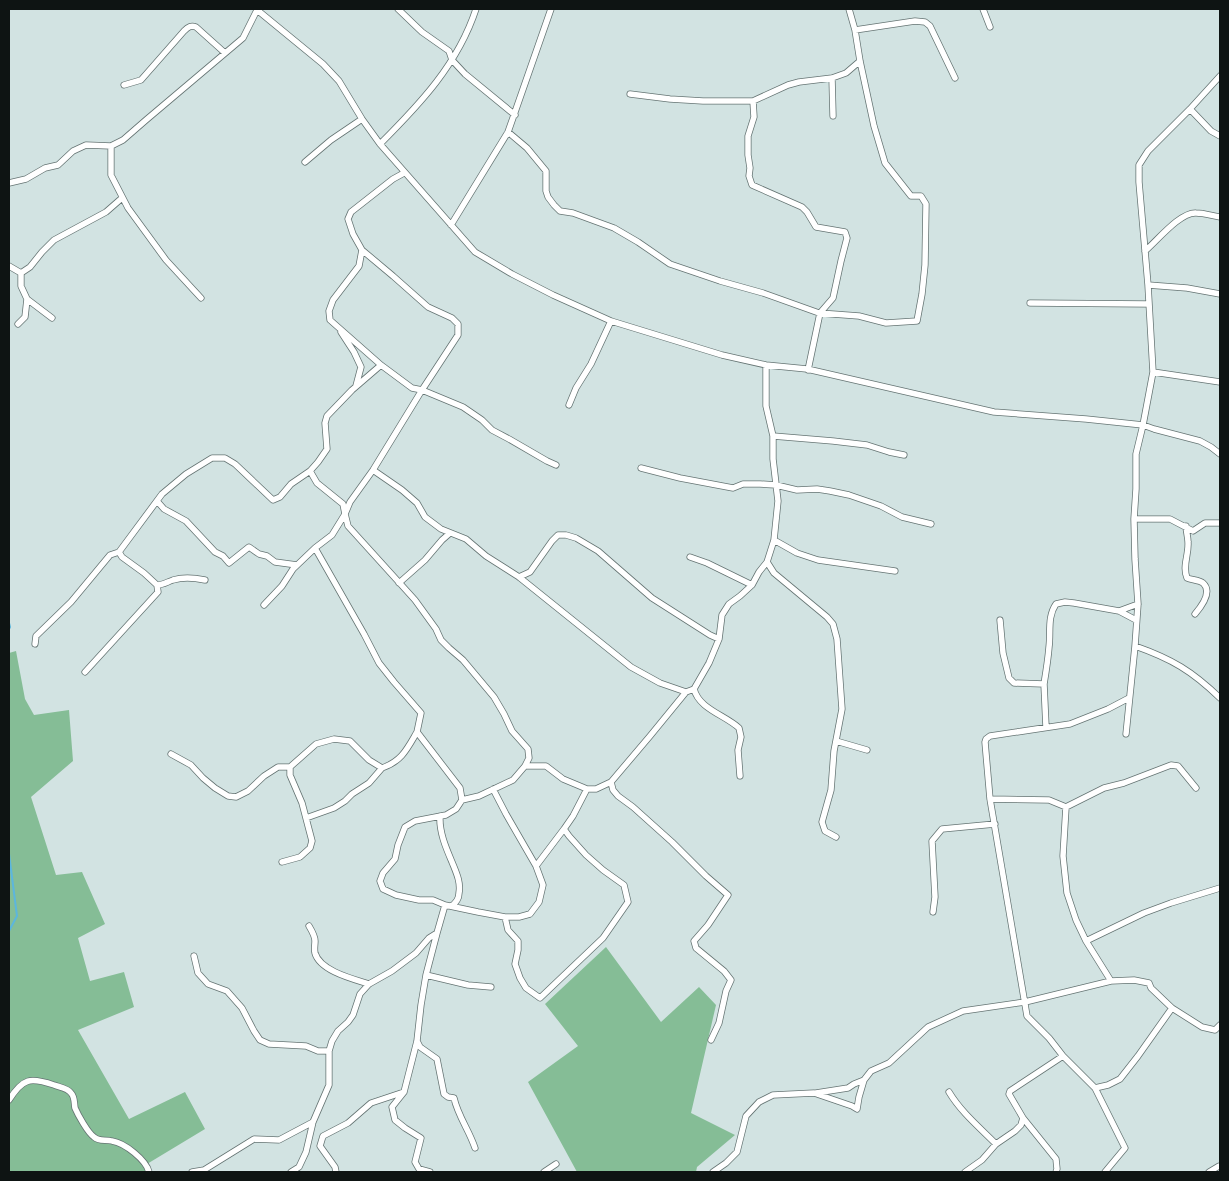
<svg xmlns="http://www.w3.org/2000/svg" width="1229" height="1181" font-family="'Open Sans',sans-serif">
<rect width="100%" height="100%" fill="#d2e3e2"/>
<!-- green -->
<path fill="#85bd96" d="M16,651L25,699L34,715L69,710L73,761L31,797L56,875L82,872L105,924L78,938L90,981L124,972L134,1007L78,1030L129,1119L185,1092L205,1129L147,1164L152,1172H9V653Z
M606,947L661,1022L699,987L716,1005L691,1113L735,1135L697,1167L696,1172H577L528,1082L578,1046L545,1004Z"/>
<g fill="none" stroke-linecap="round" stroke-linejoin="round">
<!-- stream -->
<path stroke="#5cb6dd" stroke-width="2" d="M9,623L10,627L9,629
M9,854L17,916L9,931"/>
<!-- street casing -->
<g stroke="#657473" stroke-width="7">
<path id="street" d="M256,9L323,64L339,81L362,119L380,144L475,252L512,274L553,295L611,321L722,355L766,365L807,369L994,412L1086,419L1143,425L1153,372L1148,285L1139,182V165L1148,151L1190,109L1220,76
M398,9L422,32L449,51L452,60L465,74L515,115
M983,9L990,27
M855,30L915,21L925,22L930,26L955,78
M832,78L833,116
M124,85L141,80L184,31C188,27 191,25 196,27L225,53
M630,94L670,99L703,101H753L788,85L799,82L832,78L846,73L860,61
M753,101L754,117L748,136V155L750,168L749,176L752,185L802,207L807,212L816,227L845,232L847,238L841,261L833,298L820,313L808,370
M1190,109L1211,131L1220,136
M508,132L527,148L546,171V191L548,197L554,205L560,211L573,213L614,228L638,242L670,264L720,281L763,293L819,313L859,316L886,323L917,321L922,294L925,265L926,204L921,196H911L885,163L874,126L860,61L855,30L849,9
M380,144C420,104 458,64 476,9
M111,146V175L128,208L166,260L201,298
M305,162L331,140L362,119
M9,183L26,179L45,168L58,165L73,151L86,145L111,146L123,140L146,120L243,38L257,10
M451,225L508,132L551,9
M362,250L393,276L428,307L452,318L458,324V335L422,390L412,388L381,365
M1145,251C1157,241 1180,212 1196,213C1204,213 1213,216 1220,217
M9,266L21,273
M1148,285L1187,288L1220,294
M1030,303L1149,304
M52,318L27,299L21,286V273L30,267L42,252L54,240L106,212L122,198
M18,324L25,317L27,299
M341,332L354,352L361,367L356,386
M1153,372L1220,382
M569,405L576,388L591,364L611,321
M773,436L833,441L867,445L889,452L904,455
M641,468L680,478L733,488L743,484H760L776,485L797,490L817,489L830,491L849,495L881,506L902,517L931,524
M373,470L402,490L417,503L425,517L441,529L466,539L486,556L519,577L631,667L660,683L686,692
M157,501L164,509L186,521L215,552L223,556L229,563L249,547L259,554L267,556L275,562L297,565
M1134,519H1170L1193,531L1205,523H1220
M1186,526C1186,531 1188,537 1188,542C1189,555 1182,566 1187,578C1192,580 1199,580 1203,583C1213,592 1201,607 1195,614
M774,540L797,553L818,560L895,571
M315,548L364,634L379,663L394,682L421,713L417,732L460,788L462,800L456,809L446,815L415,821L405,827L398,845L395,859L383,873L380,881L383,889L396,895L419,900H433L445,905L478,912L505,917
M690,557L707,563L752,585
M767,562L774,573L827,617L833,624L837,639L842,709L834,751L831,790L822,822L825,831L836,837
M519,577L530,572L552,541L558,535H566L576,538L598,551L652,598L710,635L719,639
M399,583L425,560L442,540L450,533
M157,585C163,585 167,582 173,580C183,577 195,578 205,580
M264,605L282,586L293,569L315,548L332,535L345,514L343,504L317,483L310,471
M1119,611L1138,604
M1000,620L1003,653L1009,678L1014,683L1044,684C1046,672 1048,660 1049,647C1051,632 1047,617 1056,604L1065,602L1074,603L1119,611L1136,620
M35,644L36,636L71,602L110,555L119,552
M1135,646C1172,659 1192,671 1220,698
M85,672L158,592L157,585L144,573L122,557L119,552L162,494L186,474L212,458H225L235,464L273,500L280,497L291,484L310,471L318,462L327,449L325,423L327,416L352,390L381,365L330,320L329,311L333,300L359,266L362,250L353,234L348,219L351,212L393,179L404,173
M1044,684L1046,727
M694,689C699,709 725,715 739,728L741,737L738,750L740,776
M1126,734L1135,646L1138,604L1135,559L1134,519L1136,489V454L1143,425L1154,429L1200,441L1211,447L1220,454
M836,741L867,750
M171,754L191,765L203,778L215,788L228,796L236,797L248,791L264,776L278,767H290
M525,766H546L563,779L587,789
M611,782L613,790L618,796L633,807L672,842L706,876L728,895L708,925L694,941L696,948L724,971L731,980L726,991L719,1023L711,1040
M493,789L506,814L536,866
M990,799L1049,800L1066,807
M462,800L479,796L513,780L525,766L529,758L528,749L512,731L504,714L494,697L463,660L449,648L441,640L436,629L415,600L348,526L345,514L350,502L373,470L422,390L463,407L482,420L492,430L509,439L547,461L556,465
M440,816C439,832 446,848 452,862C456,872 461,882 459,893C459,899 456,902 452,906
M306,818L334,808L345,801L352,794L369,783L382,768
M564,829L536,866L543,885L539,902L530,914L519,917H505L508,930L518,941V950L515,964L520,978L526,988L540,998L603,938L628,902L624,885L603,870L586,855L569,836L564,829L573,816L587,789H596L611,782L650,736L686,692L694,689L709,663L719,639L722,615L729,604L740,596L752,585L759,572L767,562L774,540L778,501L773,459V436L766,406V365
M282,862L300,857L310,848L312,841L302,803L290,775V767L316,744L334,739L350,741L369,760L382,768C402,761 407,749 417,732
M933,912L935,897L932,841L942,829L995,824
M309,926C312,931 315,936 315,941C315,945 314,949 315,953C320,971 353,979 369,984
M1086,941L1144,913L1171,903L1220,888
M194,956L198,973L208,984L227,991L242,1008L254,1031L260,1040L269,1044L306,1046L318,1051H329
M426,975L468,985L491,987
M1172,1008L1202,1027L1215,1030L1220,1025
M417,1041L420,1047L437,1059L444,1094L448,1097L454,1098C458,1116 469,1130 475,1148
M1095,1088L1108,1085L1120,1079L1138,1056L1172,1008L1151,988L1149,983L1134,980L1111,981L1086,941L1076,920L1067,893L1063,856L1066,807L1104,788L1124,783L1171,765L1178,766L1196,788
M949,1092C961,1112 979,1127 996,1144
M816,1093L848,1088L854,1084L864,1080
M9,1100C23,1078 30,1077 54,1085C59,1087 68,1088 71,1093C75,1097 74,1103 75,1108C78,1115 88,1133 94,1137C99,1142 106,1139 112,1141C125,1143 146,1160 149,1172
M1023,1118L1056,1159L1057,1169L1056,1172
M192,1172L204,1170L254,1139L279,1140L313,1122
M291,1172L299,1167L306,1152L313,1122L329,1085V1051L332,1041L338,1031L348,1022L353,1015L360,994L369,984L392,971L416,953L429,938L437,933L445,905
M336,1172L335,1167L320,1146L323,1136L348,1123L371,1103L404,1092
M430,1172L419,1169L415,1162L421,1138L405,1128L395,1120L392,1107L404,1092L417,1041L421,1005L426,975L437,933
M544,1172L556,1164
M713,1172L726,1163L737,1152L746,1116L759,1102L773,1095L814,1093L852,1106L857,1109L859,1097L864,1080L871,1071L889,1063L928,1027L963,1011L1025,1002L1111,981
M965,1172L982,1160L996,1144L1015,1131L1021,1125L1023,1118L1009,1094L1010,1091L1063,1056
M1105,1172L1125,1148L1095,1088L1063,1056L1049,1038L1027,1016L990,799L985,742L986,739L990,736L1070,724L1108,709L1129,698
M1209,1172L1219,1166H1220"/>
</g>
<!-- street -->
<use href="#street" stroke="#fff" stroke-width="5.5"/>
</g>
<!-- border -->
<rect width="1229" height="1181" fill="none" stroke="#0e1413" stroke-width="20"/>
</svg>
